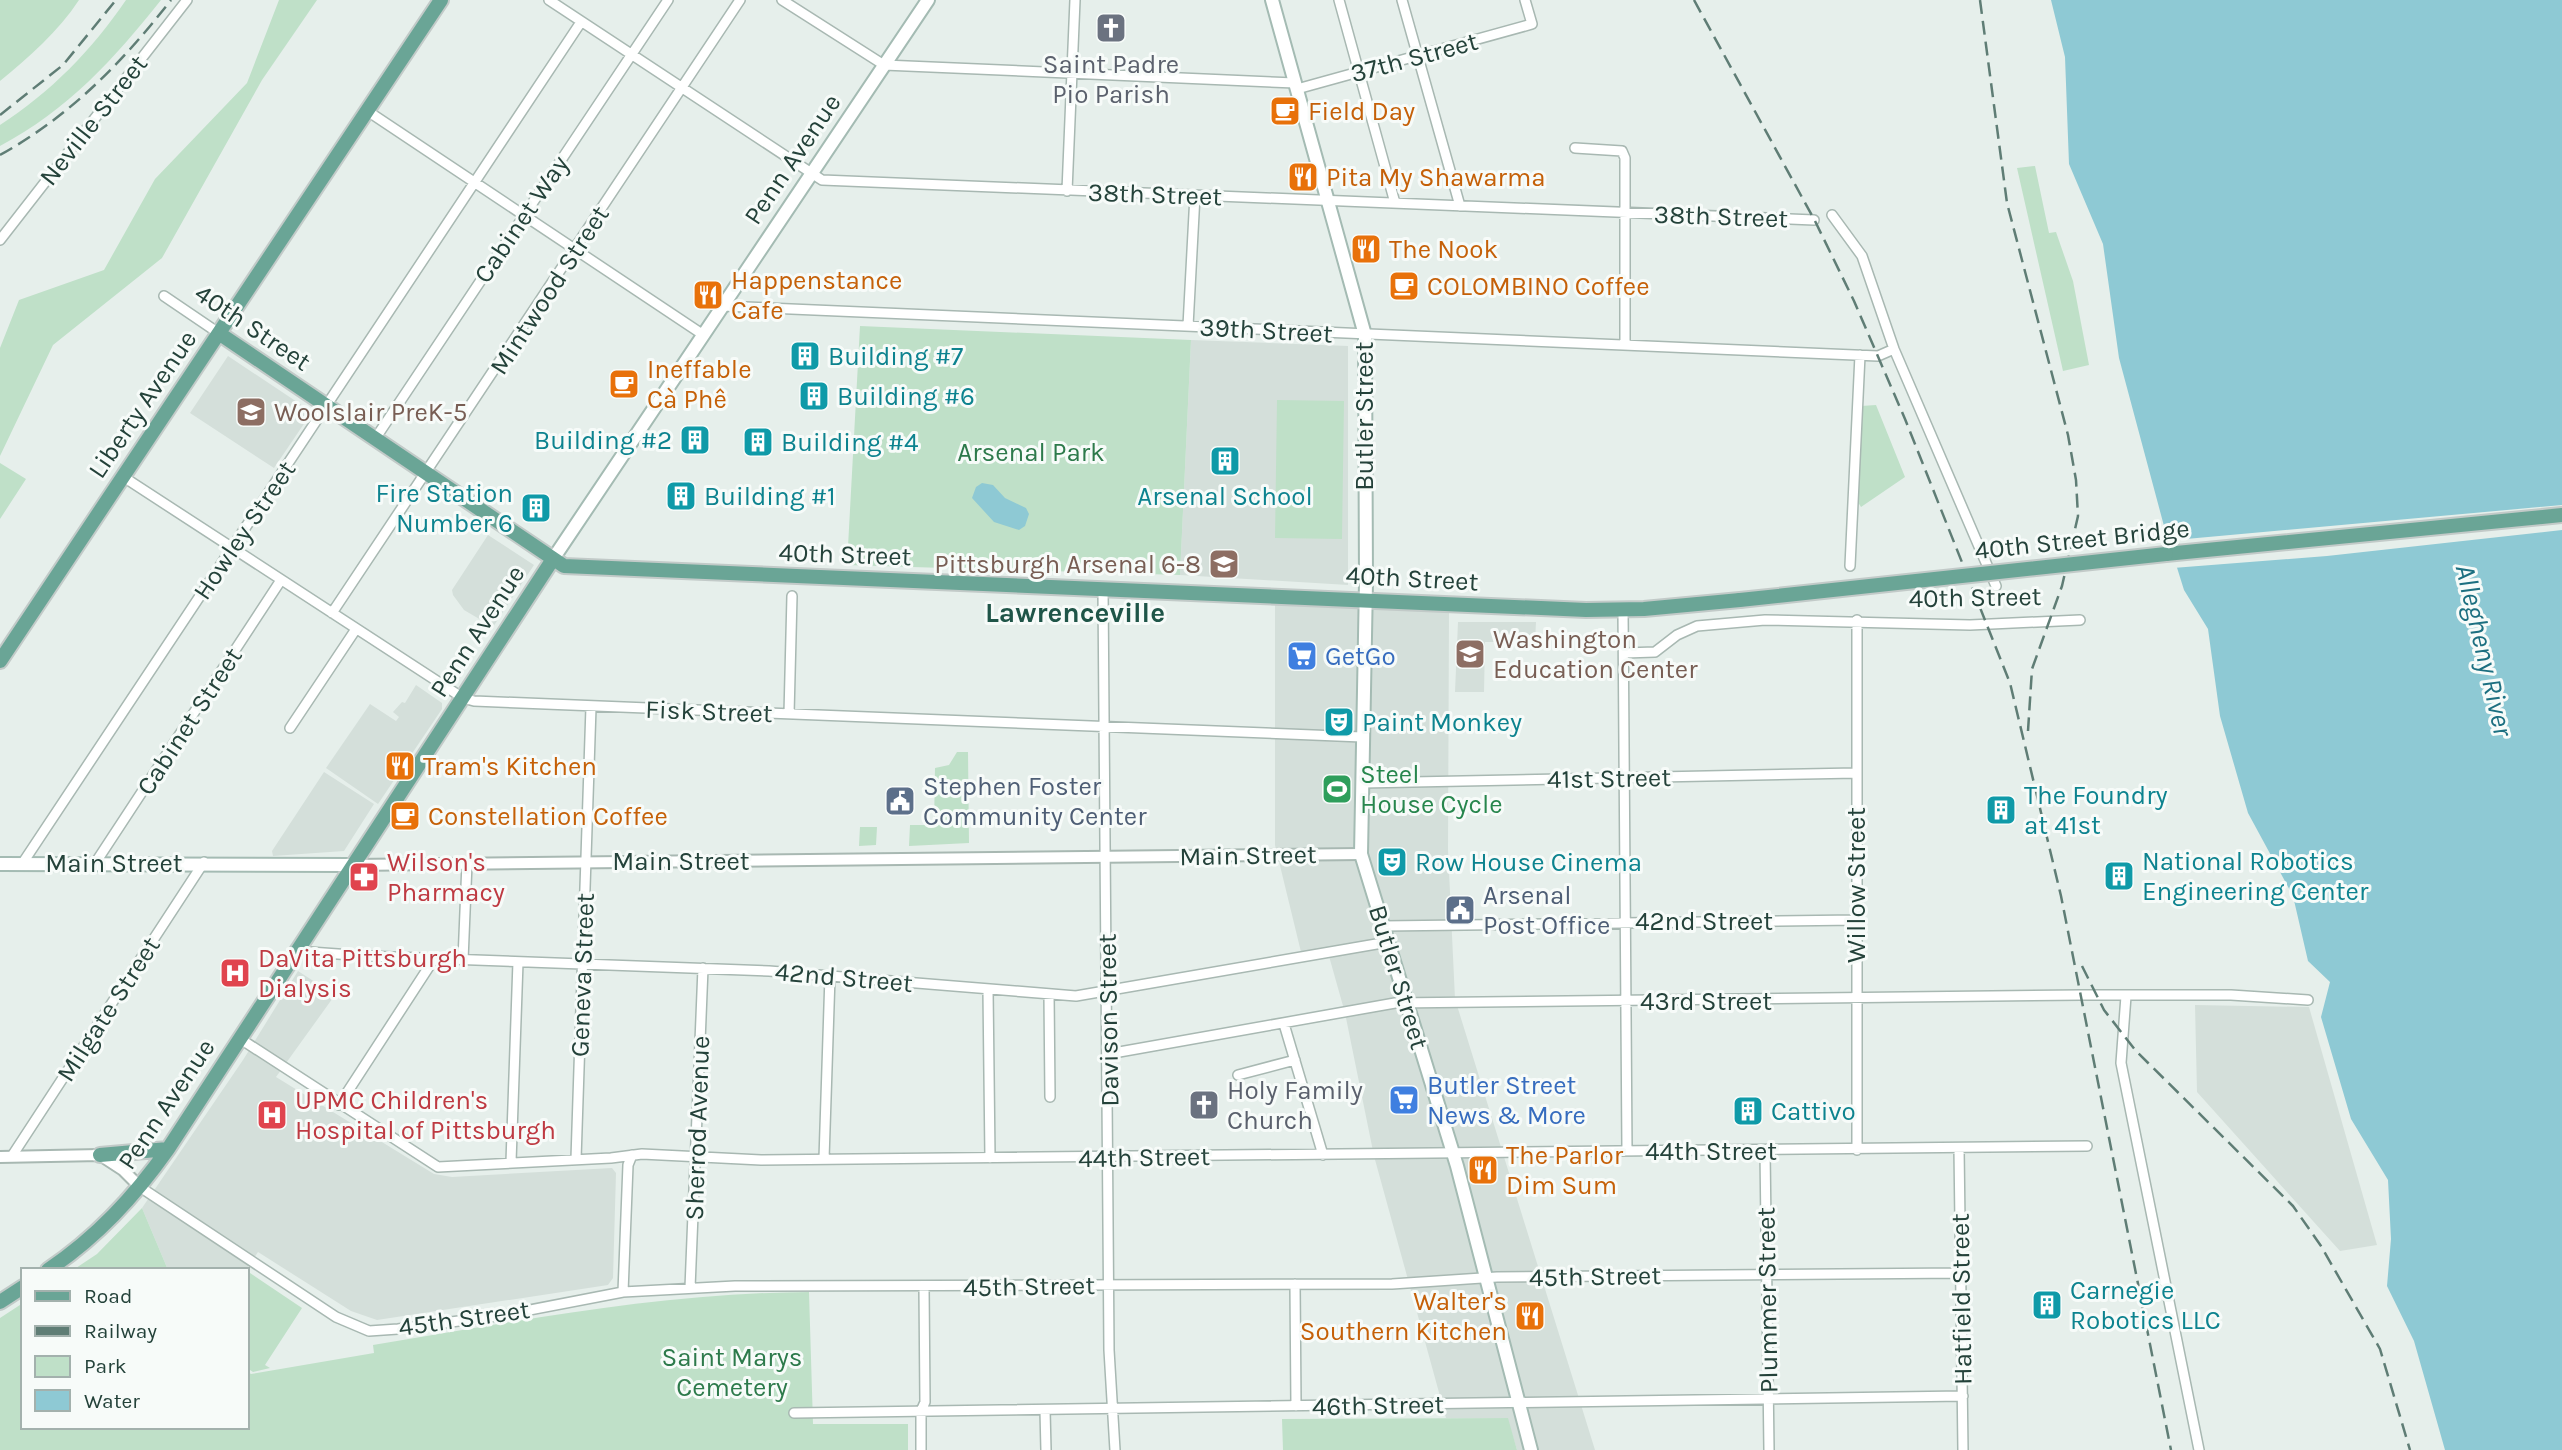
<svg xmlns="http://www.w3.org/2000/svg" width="2562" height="1450" font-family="Karla,sans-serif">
<rect width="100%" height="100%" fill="#e6efeb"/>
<!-- built -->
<path fill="#d4dfda" d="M1191,340L1348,346V585L1180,575Z
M228,356L312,412L274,468L190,413Z
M488,535L534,565L493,627L464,610L453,595L452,590Z
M1275,594L1449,612L1448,850L1455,999L1595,1450H1517L1507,1418H1446L1374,1156L1345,1013L1327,949L1301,952L1275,845Z
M1458,622H1536L1535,642H1485L1484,692H1455Z
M416,685L442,703V709L378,804L326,768L370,704L396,721L399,717L393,712L402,702L405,703Z
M324,772L374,804L344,851L273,856L272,851Z
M298,971L335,995L276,1077L434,1174L452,1177L612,1168L616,1173L613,1278L608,1285L377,1320L351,1311L258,1252L246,1270H168L142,1208L243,1060Z
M2195,1005L2309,1007L2377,1245L2340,1251L2197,1092Z"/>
<!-- green -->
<path fill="#bfe0c8" d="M0,0H79C58,32 29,57 0,81Z
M126,0H161C114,59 68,110 0,146V125C51,92 92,50 126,0Z
M279,0H317L262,80L162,258L53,345L0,456V348L19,300L104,270L155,179L247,83Z
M2035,166L2049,233L2056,232L2073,281L2089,365L2063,371L2017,168Z
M860,326L1191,340L1180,575L847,565Z
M1277,400L1344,401L1342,539L1275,538Z
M1876,405L1905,477L1861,507L1856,499L1861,406Z
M0,463L26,479L0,519Z
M957,752H968L969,843L909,846L910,825H934L935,768L949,765Z
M860,827H877L876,845L859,846Z
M142,1208L168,1270H73L97,1254Z
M247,1271L302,1308L265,1365L270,1368L253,1372L247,1368Z
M809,1292L813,1424H908V1450H0V1318L23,1303V1427H247V1371L251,1374L374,1353L373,1345C518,1321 662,1293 809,1292Z
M1508,1418L1517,1450H1283L1282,1419Z"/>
<!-- water -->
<path fill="#8ec9d4" d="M2051,0H2562V1450H2445L2414,1341L2387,1286L2391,1239L2388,1180L2351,1119L2321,1017L2330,982L2308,961L2293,896L2248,813L2220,716L2208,629L2184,590L2164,526L2119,358L2103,244L2069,164L2065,57Z
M982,483L993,485L1005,498L1026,508L1029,514L1025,526L1019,530L994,522L972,498L976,487Z"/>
<!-- pier -->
<path fill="#e6efeb" d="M2562,505V530L2327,556L2173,568L2164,541Z"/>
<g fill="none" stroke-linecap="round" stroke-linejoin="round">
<!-- minor casing -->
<g stroke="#a8b8b2" stroke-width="12">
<path id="minor" d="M549,0L822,180L1814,220
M782,0L884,65L1295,83
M1339,0L1395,203
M1402,0L1460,206
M1297,89L1532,24L1525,0
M366,110L702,334
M1575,148L1622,151L1625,158V343
M1067,191L1075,0
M1832,215L1862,256L1894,349L1996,586
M0,240L187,0
M164,296L220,334
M722,306L1878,356L1894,349
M1188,326L1195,195
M375,439L668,0
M122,476L463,698L474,701L1362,737
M1850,566L1860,355
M1103,589L1109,1350L1115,1450
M1623,610L1627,1151
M332,613L740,0
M1625,653L1655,652L1677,635L1697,626L1765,620L1970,625L2080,620
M789,714L792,596
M290,728L356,629
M1362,783L1856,773
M96,862L281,580
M22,864L581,22
M1383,926L1857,920
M296,951L366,956L769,971L1076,996L1388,942
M463,960L467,863
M988,990L990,1158
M1049,994L1050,1097
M2126,996L2121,1063L2199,1450
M1284,1024L1323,1155
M239,1038L438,1167L611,1158L642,1154L761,1160L2087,1146
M1108,1054L1395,1003L2081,995H2231L2308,1000
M1238,1075L1295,1060
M339,1105L434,959
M1959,1148L1963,1450
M1857,1150V620
M1765,1151L1769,1450
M12,1156L204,862
M576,1159L591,707
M824,1159L830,976
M511,1162L518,962
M140,1187L336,1317L369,1331L398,1329L504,1315L623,1292L735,1286L1392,1284L1497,1277L1962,1273
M1295,1284L1296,1406
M690,1288L703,968
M623,1292L628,1165L632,1155
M1045,1410L1046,1450
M794,1413L1963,1396
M921,1450V1411L925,1402L924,1287"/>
</g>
<!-- tertiary casing -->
<g stroke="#a8b8b2" stroke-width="14">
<path id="tertiary" d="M352,865L1361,854
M0,1157L100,1155L123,1170L140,1187"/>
</g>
<!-- secondary casing -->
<g stroke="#a4bbb3" stroke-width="16">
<path id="secondary" d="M1272,0L1365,335L1366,582L1361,854L1457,1166L1531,1450
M553,559L928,0
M0,864L352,865"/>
</g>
<!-- primary casing -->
<g stroke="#c2cac8" stroke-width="18">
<path id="primary" d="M220,334L564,566L1586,610L1644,609L1740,600
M2166,554L2562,515
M0,661L441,0
M100,1155L168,1149
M48,1270C97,1237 134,1197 168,1149L553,559
M0,1302L23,1287"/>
</g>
<!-- minor -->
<use href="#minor" stroke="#fff" stroke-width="9"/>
<!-- tertiary -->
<use href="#tertiary" stroke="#fff" stroke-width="10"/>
<!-- secondary -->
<use href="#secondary" stroke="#fff" stroke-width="12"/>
<!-- primary -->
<use href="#primary" stroke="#6aa596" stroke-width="14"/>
<!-- rail -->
<path stroke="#5f7d75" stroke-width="2.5" stroke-dasharray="14 7" stroke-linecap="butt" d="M1694,0L1815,221L1854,301L1905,419L2010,683L2061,896L2171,1450
M1980,0L2007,203L2068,435L2076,480L2078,516L2062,586L2032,669L2028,731
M0,115L63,65L116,0
M0,155C70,116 122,63 171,0
M2082,966L2104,1010L2136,1051L2293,1206L2321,1246L2380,1349L2410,1450"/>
<!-- primary-bridge casing -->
<g stroke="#c2cac8" stroke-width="18" stroke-linecap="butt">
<path id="primary-bridge" d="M1740,600L2166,554"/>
</g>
<!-- primary-bridge -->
<use href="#primary-bridge" stroke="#6aa596" stroke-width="14"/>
</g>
<!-- icons -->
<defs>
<g id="church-square" transform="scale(1.575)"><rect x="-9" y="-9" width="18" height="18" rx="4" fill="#6b7280" stroke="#f7fbf9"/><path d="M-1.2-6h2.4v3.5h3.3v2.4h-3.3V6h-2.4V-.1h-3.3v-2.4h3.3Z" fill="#fff"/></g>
<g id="cafe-square" transform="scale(1.575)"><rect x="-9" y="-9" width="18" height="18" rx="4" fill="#e8710a" stroke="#f7fbf9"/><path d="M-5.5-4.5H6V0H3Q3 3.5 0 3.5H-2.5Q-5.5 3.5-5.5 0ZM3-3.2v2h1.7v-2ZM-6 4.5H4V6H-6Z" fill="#fff"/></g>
<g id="restaurant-square" transform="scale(1.575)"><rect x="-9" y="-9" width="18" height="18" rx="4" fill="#e8710a" stroke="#f7fbf9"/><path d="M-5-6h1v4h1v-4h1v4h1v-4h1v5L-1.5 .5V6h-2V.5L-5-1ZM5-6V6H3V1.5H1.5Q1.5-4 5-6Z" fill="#fff"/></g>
<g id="building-square" transform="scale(1.575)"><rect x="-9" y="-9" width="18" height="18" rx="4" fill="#0f9aa8" stroke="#f7fbf9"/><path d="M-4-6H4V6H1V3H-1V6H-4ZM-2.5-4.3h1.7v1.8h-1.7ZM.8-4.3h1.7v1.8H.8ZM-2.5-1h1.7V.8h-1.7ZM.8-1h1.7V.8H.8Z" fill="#fff"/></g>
<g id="school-square" transform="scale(1.575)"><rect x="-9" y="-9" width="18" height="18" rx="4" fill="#8d6e63" stroke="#f7fbf9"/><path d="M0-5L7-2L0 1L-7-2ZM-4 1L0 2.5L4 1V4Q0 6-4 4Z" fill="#fff"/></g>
<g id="supermarket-square" transform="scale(1.575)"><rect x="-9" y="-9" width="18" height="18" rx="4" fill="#3f7fe0" stroke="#f7fbf9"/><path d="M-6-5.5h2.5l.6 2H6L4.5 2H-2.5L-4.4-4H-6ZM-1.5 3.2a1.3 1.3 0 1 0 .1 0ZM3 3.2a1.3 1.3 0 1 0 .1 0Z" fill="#fff"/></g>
<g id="theatre-square" transform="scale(1.575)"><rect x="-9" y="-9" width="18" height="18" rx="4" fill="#0f9aa8" stroke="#f7fbf9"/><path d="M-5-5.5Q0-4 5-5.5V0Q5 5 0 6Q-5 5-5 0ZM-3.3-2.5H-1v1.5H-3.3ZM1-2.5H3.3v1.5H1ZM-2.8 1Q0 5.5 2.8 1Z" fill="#fff"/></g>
<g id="stadium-square" transform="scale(1.575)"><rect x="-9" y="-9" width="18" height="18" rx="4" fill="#2e9e5b" stroke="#f7fbf9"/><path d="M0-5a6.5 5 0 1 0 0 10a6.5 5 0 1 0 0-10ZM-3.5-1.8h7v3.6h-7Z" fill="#fff"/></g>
<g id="civic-square" transform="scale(1.575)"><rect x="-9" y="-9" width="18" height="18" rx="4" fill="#5c6f8a" stroke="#f7fbf9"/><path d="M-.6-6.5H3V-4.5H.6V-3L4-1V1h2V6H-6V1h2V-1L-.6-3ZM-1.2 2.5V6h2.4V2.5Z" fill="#fff"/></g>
<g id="pharmacy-square" transform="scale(1.575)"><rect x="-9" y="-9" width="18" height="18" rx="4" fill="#e0444e" stroke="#f7fbf9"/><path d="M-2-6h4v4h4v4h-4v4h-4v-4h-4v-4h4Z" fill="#fff"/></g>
<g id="hospital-square" transform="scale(1.575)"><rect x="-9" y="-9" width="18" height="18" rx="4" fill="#e0444e" stroke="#f7fbf9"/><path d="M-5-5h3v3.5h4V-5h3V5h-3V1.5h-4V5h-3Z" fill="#fff"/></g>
</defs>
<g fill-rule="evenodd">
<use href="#church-square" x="1111" y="28"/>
<use href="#cafe-square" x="1285" y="111"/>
<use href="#restaurant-square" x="1303" y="177"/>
<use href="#restaurant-square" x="1366" y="249"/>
<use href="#cafe-square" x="1404" y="286"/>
<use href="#restaurant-square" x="708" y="295"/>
<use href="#building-square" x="805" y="356"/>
<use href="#cafe-square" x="624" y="384"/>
<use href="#building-square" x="814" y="396"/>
<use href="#school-square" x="251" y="412"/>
<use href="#building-square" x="695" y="440"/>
<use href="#building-square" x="758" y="442"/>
<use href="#building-square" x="1225" y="461"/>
<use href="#building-square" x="681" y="496"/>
<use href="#building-square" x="536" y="508"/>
<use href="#school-square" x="1224" y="564"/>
<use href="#school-square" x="1470" y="654"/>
<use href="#supermarket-square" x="1302" y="656"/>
<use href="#theatre-square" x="1339" y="722"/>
<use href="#restaurant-square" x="400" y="766"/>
<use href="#stadium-square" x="1337" y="789"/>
<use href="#civic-square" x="900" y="801"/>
<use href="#building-square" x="2001" y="810"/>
<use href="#cafe-square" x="405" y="816"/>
<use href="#theatre-square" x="1392" y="862"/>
<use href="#building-square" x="2119" y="876"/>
<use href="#pharmacy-square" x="364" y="877"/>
<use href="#civic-square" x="1460" y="910"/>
<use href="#hospital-square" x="235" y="973"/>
<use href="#supermarket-square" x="1404" y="1100"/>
<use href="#church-square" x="1204" y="1105"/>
<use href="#building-square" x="1748" y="1111"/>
<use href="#hospital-square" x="272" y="1115"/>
<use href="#restaurant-square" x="1483" y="1170"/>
<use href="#building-square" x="2047" y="1305"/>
<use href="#restaurant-square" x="1530" y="1316"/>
</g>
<g text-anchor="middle" stroke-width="6" stroke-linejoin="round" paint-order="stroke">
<!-- street labels -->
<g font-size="26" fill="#24423a" stroke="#f7fbf9">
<text transform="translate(1414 57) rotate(-15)" y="9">37th Street</text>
<text transform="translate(93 120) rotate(-52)" y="9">Neville Street</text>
<text transform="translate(792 159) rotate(-56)" y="9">Penn Avenue</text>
<text transform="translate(1155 194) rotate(2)" y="9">38th Street</text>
<text transform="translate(1721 216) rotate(2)" y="9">38th Street</text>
<text transform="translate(521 219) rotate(-56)" y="9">Cabinet Way</text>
<text transform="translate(549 290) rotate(-57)" y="9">Mintwood Street</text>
<text transform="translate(253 327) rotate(34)" y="9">40th Street</text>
<text transform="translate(1266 330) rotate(3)" y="9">39th Street</text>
<text transform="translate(142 404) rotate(-56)" y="9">Liberty Avenue</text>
<text transform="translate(1364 416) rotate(-90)" y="9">Butler Street</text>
<text transform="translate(244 530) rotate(-56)" y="9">Howley Street</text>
<text transform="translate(2082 539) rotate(-6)" y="9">40th Street Bridge</text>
<text transform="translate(845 554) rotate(2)" y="9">40th Street</text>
<text transform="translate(1412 578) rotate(3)" y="9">40th Street</text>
<text transform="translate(1975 597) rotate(-1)" y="9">40th Street</text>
<text transform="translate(477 631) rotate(-57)" y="9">Penn Avenue</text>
<text transform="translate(709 711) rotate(2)" y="9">Fisk Street</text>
<text transform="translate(189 721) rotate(-57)" y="9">Cabinet Street</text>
<text transform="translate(1609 778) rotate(-1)" y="9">41st Street</text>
<text transform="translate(1248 855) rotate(-1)" y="9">Main Street</text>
<text x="681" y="870">Main Street</text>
<text x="114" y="872">Main Street</text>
<text transform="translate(1856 885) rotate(-90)" y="9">Willow Street</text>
<text x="1704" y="930">42nd Street</text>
<text transform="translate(582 975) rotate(-88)" y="9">Geneva Street</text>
<text transform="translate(844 977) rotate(5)" y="9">42nd Street</text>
<text transform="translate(1399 977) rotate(73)" y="9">Butler Street</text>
<text x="1706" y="1010">43rd Street</text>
<text transform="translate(108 1009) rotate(-57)" y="9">Milgate Street</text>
<text transform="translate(1108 1020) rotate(-91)" y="9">Davison Street</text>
<text transform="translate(166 1104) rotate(-56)" y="9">Penn Avenue</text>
<text transform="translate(697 1128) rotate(-88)" y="9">Sherrod Avenue</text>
<text x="1711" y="1160">44th Street</text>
<text transform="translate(1144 1157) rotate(-1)" y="9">44th Street</text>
<text transform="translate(1595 1276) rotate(-1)" y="9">45th Street</text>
<text transform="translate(1029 1286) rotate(-1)" y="9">45th Street</text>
<text transform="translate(1961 1299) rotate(-91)" y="9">Hatfield Street</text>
<text transform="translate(1767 1300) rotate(-91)" y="9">Plummer Street</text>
<text transform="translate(464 1318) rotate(-8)" y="9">45th Street</text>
<text transform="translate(1378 1405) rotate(-1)" y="9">46th Street</text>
</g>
<!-- worship labels -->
<g font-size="26" fill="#5b616d" stroke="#f7fbf9">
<text x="1111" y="73">Saint Padre<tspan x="1111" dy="30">Pio Parish</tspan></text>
<text x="1227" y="1099" text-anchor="start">Holy Family<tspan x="1227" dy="30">Church</tspan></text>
</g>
<!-- food labels -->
<g font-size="26" fill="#c56008" stroke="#f7fbf9" text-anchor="start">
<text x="1308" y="120">Field Day</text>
<text x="1326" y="186">Pita My Shawarma</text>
<text x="1389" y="258">The Nook</text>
<text x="731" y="289">Happenstance<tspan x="731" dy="30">Cafe</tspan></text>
<text x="1427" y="295">COLOMBINO Coffee</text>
<text x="647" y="378">Ineffable<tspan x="647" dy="30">Cà Phê</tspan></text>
<text x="423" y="775">Tram's Kitchen</text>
<text x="428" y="825">Constellation Coffee</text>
<text x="1506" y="1164">The Parlor<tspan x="1506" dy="30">Dim Sum</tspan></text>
<text x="1507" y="1310" text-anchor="end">Walter's<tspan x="1507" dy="30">Southern Kitchen</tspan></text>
</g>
<!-- culture labels -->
<g font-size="26" fill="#0d838f" stroke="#f7fbf9" text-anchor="start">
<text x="828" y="365">Building #7</text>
<text x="837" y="405">Building #6</text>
<text x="672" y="449" text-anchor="end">Building #2</text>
<text x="781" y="451">Building #4</text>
<text x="513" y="502" text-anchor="end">Fire Station<tspan x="513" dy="30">Number 6</tspan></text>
<text x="704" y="505">Building #1</text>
<text x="1225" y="505" text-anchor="middle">Arsenal School</text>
<text x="1362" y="731">Paint Monkey</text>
<text x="2024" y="804">The Foundry<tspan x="2024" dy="30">at 41st</tspan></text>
<text x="2142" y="870">National Robotics<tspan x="2142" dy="30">Engineering Center</tspan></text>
<text x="1415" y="871">Row House Cinema</text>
<text x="1771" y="1120">Cattivo</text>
<text x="2070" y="1299">Carnegie<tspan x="2070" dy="30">Robotics LLC</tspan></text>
</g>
<!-- education labels -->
<g font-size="26" fill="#785e54" stroke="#f7fbf9" text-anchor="start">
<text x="274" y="421">Woolslair PreK-5</text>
<text x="1201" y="573" text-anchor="end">Pittsburgh Arsenal 6-8</text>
<text x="1493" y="648">Washington<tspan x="1493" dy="30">Education Center</tspan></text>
</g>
<!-- park labels -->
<g font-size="26" fill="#2d7a4b" stroke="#f7fbf9">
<text x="1031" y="461">Arsenal Park</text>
<text x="732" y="1366">Saint Marys<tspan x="732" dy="30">Cemetery</tspan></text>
</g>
<!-- shop labels -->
<g font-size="26" fill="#366cbe" stroke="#f7fbf9" text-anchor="start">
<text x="1325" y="665">GetGo</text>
<text x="1427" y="1094">Butler Street<tspan x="1427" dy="30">News &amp; More</tspan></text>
</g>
<!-- leisure labels -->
<g font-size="26" fill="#27864d" stroke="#f7fbf9" text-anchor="start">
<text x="1360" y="783">Steel<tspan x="1360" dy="30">House Cycle</tspan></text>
</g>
<!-- service labels -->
<g font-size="26" fill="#4e5e75" stroke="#f7fbf9" text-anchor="start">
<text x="923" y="795">Stephen Foster<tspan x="923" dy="30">Community Center</tspan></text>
<text x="1483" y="904">Arsenal<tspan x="1483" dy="30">Post Office</tspan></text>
</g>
<!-- health labels -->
<g font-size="26" fill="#be3a42" stroke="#f7fbf9" text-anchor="start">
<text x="387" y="871">Wilson's<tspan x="387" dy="30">Pharmacy</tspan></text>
<text x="258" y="967">DaVita Pittsburgh<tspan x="258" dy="30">Dialysis</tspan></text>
<text x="295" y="1109">UPMC Children's<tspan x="295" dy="30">Hospital of Pittsburgh</tspan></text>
</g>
<!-- neighbourhood labels -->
<g font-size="28" font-weight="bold" fill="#1f5548" stroke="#f7fbf9">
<text x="1075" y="622">Lawrenceville</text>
</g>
<!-- water labels -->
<g font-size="28" font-style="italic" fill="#1c6f80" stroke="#f7fbf9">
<text transform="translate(2485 650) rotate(77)" y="10">Allegheny River</text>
</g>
</g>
<!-- legend -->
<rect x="21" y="1268" width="228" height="161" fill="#f7fbf9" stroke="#a3b1ad" stroke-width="2"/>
<rect x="35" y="1291" width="35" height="10" fill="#6aa596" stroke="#a3b1ad" stroke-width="2"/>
<text x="84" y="1303" font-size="21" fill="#24423a">Road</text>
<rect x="35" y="1326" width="35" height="10" fill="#5f7d75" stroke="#a3b1ad" stroke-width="2"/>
<text x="84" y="1338" font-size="21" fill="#24423a">Railway</text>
<rect x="35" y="1356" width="35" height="21" fill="#bfe0c8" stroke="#a3b1ad" stroke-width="2"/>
<text x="84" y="1373" font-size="21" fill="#24423a">Park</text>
<rect x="35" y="1390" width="35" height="21" fill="#8ec9d4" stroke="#a3b1ad" stroke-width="2"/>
<text x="84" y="1408" font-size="21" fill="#24423a">Water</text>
</svg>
